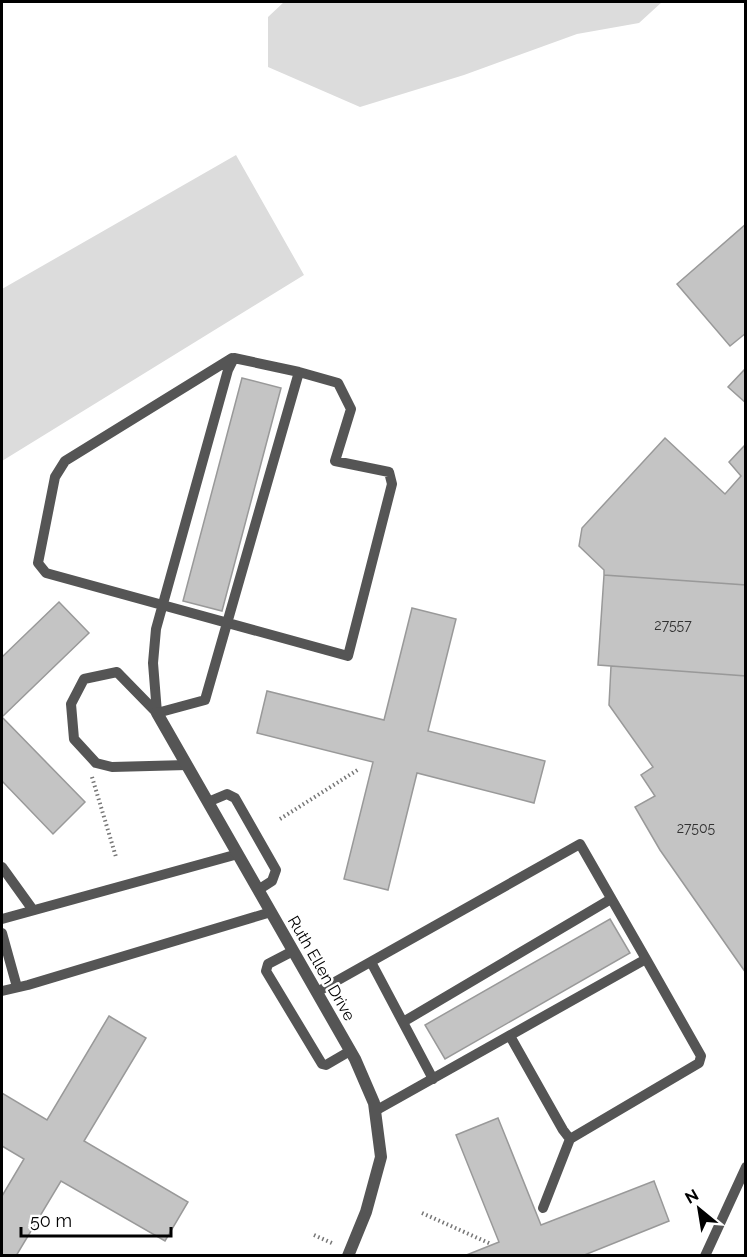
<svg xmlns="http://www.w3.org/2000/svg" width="747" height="1257" font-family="Raleway,sans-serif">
<rect width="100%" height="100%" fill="#fff"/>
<!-- green -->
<path fill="#dcdcdc" d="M284,2H662L639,23L577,34L464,75L360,107L268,67V17Z
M236,155L304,275L2,461V289Z"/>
<!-- building -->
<path fill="#c4c4c4" stroke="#999" stroke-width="1.5" d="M746,224V333L730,346L677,284Z
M746,368V403L728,387Z
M242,378L281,388L222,611L183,601Z
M665,438L725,494L741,476L729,462L746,444V585L604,575V570L579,546L582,528Z
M604,575L746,585V676L598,665Z
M59,602L89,633L2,717L85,802L53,834L2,781V657Z
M412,608L456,619L428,731L545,761L534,803L417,773L388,890L344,879L373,762L257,733L267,691L384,720Z
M611,666L746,676V973L660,850L635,807L655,796L641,775L653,767L609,705Z
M610,919L630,953L445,1059L425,1025Z
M109,1016L146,1038L84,1141L188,1202L165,1241L61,1181L16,1256H2V1196L24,1159L2,1146V1093L47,1120Z
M498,1118L541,1225L654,1181L669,1221L582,1256H464L499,1242L456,1135Z"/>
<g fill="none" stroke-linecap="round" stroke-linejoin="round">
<!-- path -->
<path stroke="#777" stroke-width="4" stroke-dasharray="1.5 3" stroke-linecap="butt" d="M92,777L116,857
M280,819L359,769
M422,1213L491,1244
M314,1235L334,1244"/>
<!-- lane -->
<path stroke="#555" stroke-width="10" d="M232,358L65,461L55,477L38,563L46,573L348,656L392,484L389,472L335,461L351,409L338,383L299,372
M157,713L205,700L299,372L234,358L228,370L156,629L153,663L157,713L117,672L84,679L71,704L74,739L96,763L112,767L187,765
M208,802L227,794L235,798L276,870L272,881L258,890
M2,867L33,910
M2,919L238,854
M2,933L17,987
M293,951L268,964L266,971L322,1064L326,1065L350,1051
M371,962L433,1079
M2,991L28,985L271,912
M317,992L580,844L646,959L375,1111
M403,1022L611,899
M510,1036L563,1130L570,1139
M543,1208L570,1139L699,1063L701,1056L646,959
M705,1256L746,1167"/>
<!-- street -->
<path stroke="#555" stroke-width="12" d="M157,713L355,1059L374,1103L381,1157L366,1212L348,1256"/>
</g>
<g text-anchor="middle" stroke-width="5" stroke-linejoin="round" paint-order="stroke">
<!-- number labels -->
<g font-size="14" fill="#313131">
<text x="673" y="630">27557</text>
<text x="696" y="833">27505</text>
</g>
<!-- street labels -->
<g font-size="16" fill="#000" stroke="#fff">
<text transform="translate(322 968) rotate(60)" y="6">Ruth Ellen Drive</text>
</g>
</g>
<!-- border -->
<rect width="747" height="1257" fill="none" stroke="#000000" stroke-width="6"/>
<!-- north arrow -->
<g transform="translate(699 1209) rotate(330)" stroke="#ffffff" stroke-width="4.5" paint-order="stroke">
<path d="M0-4.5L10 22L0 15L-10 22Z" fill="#000000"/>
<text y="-9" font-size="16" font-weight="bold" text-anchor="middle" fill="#000000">N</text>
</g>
<!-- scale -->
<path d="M21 1227v9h150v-9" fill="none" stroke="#000000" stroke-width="3"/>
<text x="30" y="1227" font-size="18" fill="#000000" stroke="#ffffff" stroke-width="4.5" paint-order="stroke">50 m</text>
</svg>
